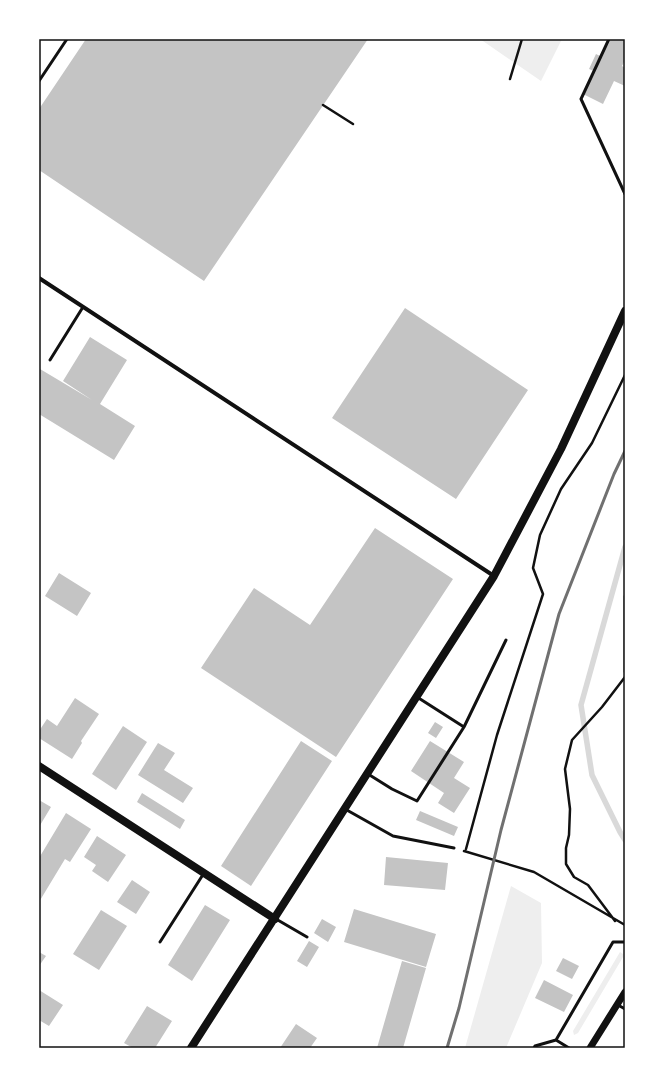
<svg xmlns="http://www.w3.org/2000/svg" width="664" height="1087" font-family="Helvetica,sans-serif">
<rect width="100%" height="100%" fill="#fff"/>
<!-- green -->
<path fill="#eee" d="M480,39H562L541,81Z
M511,886L541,903L542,963L506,1048H465Z
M620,952L623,954V957L578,1033L574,1035L573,1031Z"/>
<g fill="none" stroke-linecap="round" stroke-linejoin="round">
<!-- stream -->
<path stroke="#d9d9d9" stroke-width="5.5" d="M625,547L581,705L592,775L620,832L625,840"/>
</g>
<!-- building -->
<path fill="#c4c4c4" d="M86,39H368L204,281L39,170V109Z
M611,39H625V60L622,66L625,68V86L614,81L603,104L583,94L594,71L589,69L596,54L602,57Z
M405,308L528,390L456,499L332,418Z
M90,337L127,360L100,404L135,426L114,460L39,414V371L40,369L92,400L63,381Z
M375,528L453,579L336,757L201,668L254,588L310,625Z
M59,573L91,593L77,616L45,596Z
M75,698L99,714L81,741L82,743L72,759L39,738V731L47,719L57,726Z
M435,722L443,727L436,738L428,733Z
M123,726L147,742L116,790L92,774Z
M301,741L332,761L251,886L221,866Z
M430,741L464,762L454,778L470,788L454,813L438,803L444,793L411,771Z
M158,743L175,753L164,770L193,788L183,803L138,775Z
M142,793L185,820L180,829L137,802Z
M39,800L51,807L39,827Z
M420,811L458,827L454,836L416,820Z
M66,813L91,829L70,862L65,859L39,902V858Z
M97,836L126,855L108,882L92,871L96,865L84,857Z
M386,857L448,863L445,890L384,885Z
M132,880L150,892L136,914L117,902Z
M205,905L230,920L192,981L168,965Z
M354,909L436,934L426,967L344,942Z
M101,910L127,926L99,970L73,954Z
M322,919L336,927L328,942L314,933Z
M309,941L319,947L307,967L297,961Z
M39,952L46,956L39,966Z
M563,958L579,966L572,979L556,971Z
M402,961L426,968L403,1048H377Z
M544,980L573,995L564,1012L535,998Z
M39,990L63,1005L49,1026L39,1020Z
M147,1006L172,1021L155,1048H133L124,1043Z
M296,1024L317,1038L310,1048H280Z"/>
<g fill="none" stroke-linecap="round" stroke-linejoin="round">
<!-- path -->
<path stroke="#111" stroke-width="2.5" d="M510,79L522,39
M323,105L353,124
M625,596V672
M466,849L497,735L543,594L533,568L540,535L561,489L592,443L625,375
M464,851L534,872L625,925
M615,921L588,885L574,877L566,864V848L569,835L570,809L565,769L572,740L602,707L625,677"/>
<!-- service -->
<path stroke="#111" stroke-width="3" d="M609,39L581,99L625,194
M39,81L67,39
M50,360L83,307
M417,697L464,727
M368,774L392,789L417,801L464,727L506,640
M345,809L393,836L454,848
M276,919L307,937
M160,942L204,873
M618,1005L625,1009
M556,1040L569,1048
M534,1048L535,1046L556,1040L613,942H625"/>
<!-- minor -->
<path stroke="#111" stroke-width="4" d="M39,278L494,576"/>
<!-- tertiary -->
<path stroke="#111" stroke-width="7" d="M590,1048L625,992"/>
<!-- secondary -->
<path stroke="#111" stroke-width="8" d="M39,766L275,919
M191,1048L494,576L561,449L625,311"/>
<!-- rail -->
<path stroke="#707070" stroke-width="3" d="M447,1048L459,1008L501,830L559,614L614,474L625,451"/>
</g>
<!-- border -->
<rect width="664" height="1087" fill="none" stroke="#ffffff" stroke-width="80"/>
<rect x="40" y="40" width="584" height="1007" fill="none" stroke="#111" stroke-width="1.5"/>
</svg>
